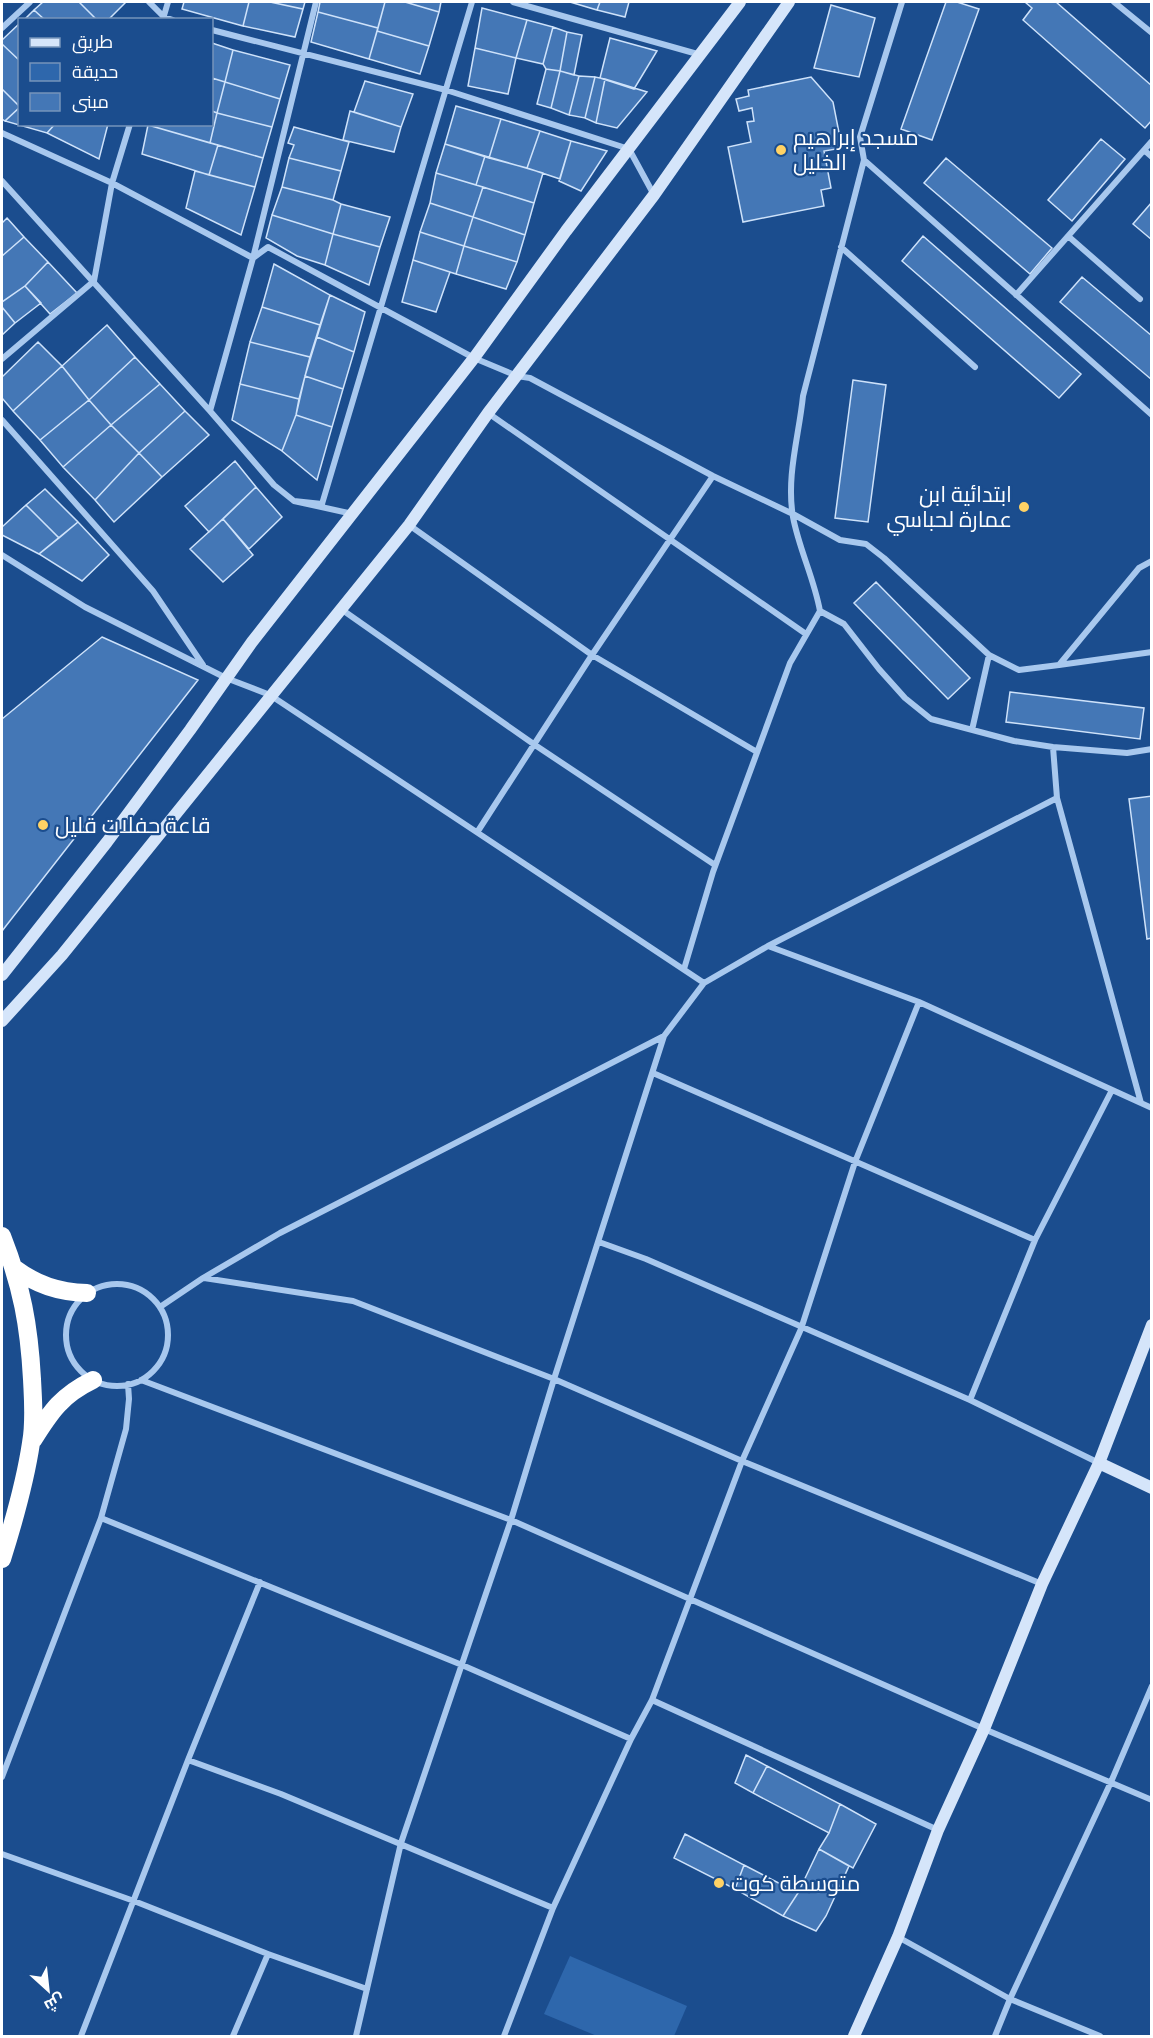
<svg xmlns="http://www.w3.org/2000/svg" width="1153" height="2038" font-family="Signika,Cairo,sans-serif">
<rect width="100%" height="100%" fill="#1b4d8e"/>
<!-- green -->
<path fill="#2e67ac" d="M570,1956L687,2006L674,2036H597L544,2014Z"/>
<!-- building -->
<path fill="#4477b6" stroke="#cee2fa" stroke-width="1.5" d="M43,2H79L97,20H45L34,10Z
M79,2H126L108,20H97Z
M184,2H249L243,26L182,9Z
M249,2H270L303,9L295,37L243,26Z
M270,2H305L303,9Z
M320,2H385L378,28L318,12Z
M385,2H405L439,12L429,46L377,31Z
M405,2H441L439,12Z
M570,2H600L597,10Z
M600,2H629L625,17L597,10Z
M946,2H957L979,9L932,140L901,129Z
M1025,2H1056L1152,86V120L1145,128L1023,20L1032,8Z
M831,5L875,18L859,77L814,68Z
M482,8L527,20L516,58L475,48Z
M34,10L45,20H24Z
M318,12L378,28L369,59L311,42Z
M527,20L553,27L543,64L516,58Z
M20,23V61L2,44V40Z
M553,27L567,32L560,71L546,69L543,64Z
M377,31L429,46L420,74L369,59Z
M567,32L582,35L574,75L560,71Z
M610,38L657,51L634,89L600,78Z
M212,43L233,50L225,82L212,78Z
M2,44L20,61V107L2,89Z
M475,48L516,58L508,94L468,86Z
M233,50L290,65L280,99L225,82Z
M546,69L560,71L551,108L537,104Z
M560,71L579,76L569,115L551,108Z
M579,76L595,77L585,118L569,115Z
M595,77L605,79L596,123L585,118Z
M811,77L833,102L842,148L824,151L831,188L821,190L824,206L743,222L728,147L751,142L747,122L754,121L752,108L739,111L736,99L749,96L748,90Z
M212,78L225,82L217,113L212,111Z
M605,79L647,92L617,128L596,123Z
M365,81L413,94L401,127L354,112Z
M225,82L280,99L272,127L217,113Z
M2,89L20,107L5,121L2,119Z
M456,106L501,119L489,158L445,144Z
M20,107V124H55L47,133L5,121Z
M212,111L217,113L210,143L148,125L212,124Z
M350,111L401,127L394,152L343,140Z
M217,113L272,127L263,158L210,143Z
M501,119L540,131L527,168L489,158Z
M55,124H108L99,159L47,133Z
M148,125L218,145L209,175L142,154Z
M294,127L349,142L341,171L289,158L294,145L288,143Z
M540,131L571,141L560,179L527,168Z
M1101,139L1125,159L1072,221L1048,200Z
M571,141L607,151L581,191L559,181Z
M445,144L485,156L476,185L436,173Z
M218,145L263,158L255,187L209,175Z
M485,156L543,173L534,203L476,185Z
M289,158L341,171L333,200L282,187Z
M946,158L1052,248L1030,274L924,183Z
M195,171L255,187L241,235L186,208Z
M436,173L483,187L473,217L430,203Z
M282,187L333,200L341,204L333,234L272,215Z
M483,187L534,203L525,235L473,217Z
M1152,202V240L1133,224Z
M430,203L473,217L464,246L420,232Z
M341,204L390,217L380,247L333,234Z
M272,215L333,234L325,265L297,256L266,238Z
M473,217L525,235L517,262L464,246Z
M7,218L24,237L2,256V223Z
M420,232L464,246L456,274L413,260Z
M333,234L380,247L369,285L325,265Z
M923,236L1081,374L1059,398L902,261Z
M24,237L48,262L25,286L2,302V256Z
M464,246L517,262L506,289L456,274Z
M413,260L450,272L436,312L402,302Z
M48,262L77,293L50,314L25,286Z
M274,264L330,295L320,325L262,307Z
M1082,277L1152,336V380L1060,302Z
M25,286L41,303L15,323L2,307V302Z
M330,295L365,312L354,352L317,337Z
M2,307L15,323L2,335Z
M262,307L320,325L310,357L250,342Z
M107,325L135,357L89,400L62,366Z
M317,337L354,352L343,389L305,376Z
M38,342L62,366L13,411L2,398V377Z
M250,342L310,357L299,399L240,384Z
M135,357L160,384L111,425L89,400Z
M62,366L89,400L40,440L13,411Z
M305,376L343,389L332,427L296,415Z
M853,380L886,385L868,522L835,518Z
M160,384L185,411L139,453L111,425Z
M240,384L299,399L296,415L282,451L232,420Z
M89,400L111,425L63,467L40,440Z
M185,411L209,435L162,477L139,453Z
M296,415L332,427L317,480L282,451Z
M111,425L139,453L95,500L63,467Z
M139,453L162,477L114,522L95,500Z
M235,461L256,487L209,532L185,506Z
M256,487L282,517L249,549L223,519Z
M45,489L78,522L59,538L26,505Z
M26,505L59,538L39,554L2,535V527Z
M223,519L253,555L223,582L190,549Z
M78,522L109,555L82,581L39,554Z
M876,582L970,678L948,699L854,603Z
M102,637L198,680L2,931V719Z
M1010,692L1144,708L1140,739L1006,722Z
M1152,796V938L1147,939L1129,799Z
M746,1755L767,1766L753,1793L735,1783Z
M767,1766L840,1804L829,1833L753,1793Z
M840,1804L876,1824L853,1868L819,1849L829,1833Z
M685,1834L744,1865L735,1889L674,1858Z
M819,1849L849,1866L826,1916L816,1931L783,1916L798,1893Z
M744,1865L798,1893L783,1916L735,1889Z"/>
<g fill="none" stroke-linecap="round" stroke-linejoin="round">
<!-- street -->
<path stroke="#a8c8ee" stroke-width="6" d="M149,2L164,17L173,20
M513,2L701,55
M902,2L860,137L864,160L803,396C799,436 786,476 793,517C799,549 814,578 820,611L844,624L879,669L905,698L931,719L1014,741L1053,747L1127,753L1152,749
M1114,2L1152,33
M163,19L168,2
M2,28L30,2
M212,30L446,90L629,149L654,195
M2,133L112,183L253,258L268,247L474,358L517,376L530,378L713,476L793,514L840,540L866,544L884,558L989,655L1019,670L1059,665L1139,568L1152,561
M1144,150L1152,157
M864,160L1152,415
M2,181L210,411L274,485L294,501
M1068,236L1140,299
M841,247L975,367
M1016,295L1152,141
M2,359L94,281L112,183L130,124
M210,411L253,258L316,2
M488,413L806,634
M2,420L153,591L203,665
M353,514L294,501L322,504L472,2
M409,525L592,655L757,752
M2,555L85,607L226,678L270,695L704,983
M341,609L535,745L715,865
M1059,665L1152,652
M972,730L989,655
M1053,747L1057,798
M478,831L592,655L713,476
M768,946L1057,798L1141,1103
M684,969L713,872L790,663L820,611
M653,1073L1035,1240
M599,1242L646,1259L970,1400L1099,1463
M204,1278L353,1301L554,1379L742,1461L1042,1584
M66 1335a51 51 0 1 1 102 0a51 51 0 1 1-102 0Z
M160,1307L203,1278L280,1233L664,1036L704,983L768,946L919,1002L1152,1108
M141,1380L511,1520L984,1729L1152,1800
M970,1400L1035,1240L1112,1090
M101,1518L462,1665L631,1739
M652,1700L938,1830
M188,1760L281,1794L553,1908
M2,1777L101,1518L126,1429L129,1399L128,1384
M2,1854L134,1901L268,1954L367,1989
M898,1937L1010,1999L1100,2036
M81,2036L188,1760L260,1582
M233,2036L268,1954
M356,2036L401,1843L511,1520L554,1379L664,1036
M504,2036L553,1908L631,1739L652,1700L742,1461L801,1329L855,1162L919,1002
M995,2036L1010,1999L1111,1782L1152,1686"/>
<!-- secondary -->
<path stroke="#d5e5fa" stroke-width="12" d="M2,975L107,842L190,730L252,642L474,358L566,231L740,2
M2,1021L62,955L409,525L488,413L654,195L789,2
M1099,1463L1152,1488
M854,2036L898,1937L938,1830L984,1729L1042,1584L1099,1463L1152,1325"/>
<!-- highway -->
<path stroke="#fff" stroke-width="18" d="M2,1236C22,1287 29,1325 32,1379C33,1400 35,1422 31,1443C25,1483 14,1521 2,1559
M14,1268C37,1285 58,1292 87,1293
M33,1440C51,1411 62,1395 93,1380"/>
</g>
<!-- markers -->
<g fill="#ffd265" stroke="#1b4d8e" stroke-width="2">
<circle cx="781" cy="150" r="6"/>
<circle cx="1024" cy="507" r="6"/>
<circle cx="43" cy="825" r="6"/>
<circle cx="719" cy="1883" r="6"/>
</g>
<g text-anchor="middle" stroke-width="4.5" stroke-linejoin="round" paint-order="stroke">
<!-- poi labels -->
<g font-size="22" fill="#fff" stroke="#1b4d8e" text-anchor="start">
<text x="793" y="145">مسجد إبراهيم<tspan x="793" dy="25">الخليل</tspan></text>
<text x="1012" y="502" text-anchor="end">ابتدائية ابن<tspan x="1012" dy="25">عمارة لحباسي</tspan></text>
<text x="55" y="833">قاعة حفلات قليل</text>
<text x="731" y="1891">متوسطة كوت</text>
</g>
</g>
<!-- border -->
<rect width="1153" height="2038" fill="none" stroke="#ffffff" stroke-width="6"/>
<!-- legend -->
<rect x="18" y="18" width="195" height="108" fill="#1b4d8e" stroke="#7694bb" stroke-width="1.5"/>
<rect x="30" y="38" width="30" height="9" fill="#d5e5fa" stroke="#7694bb" stroke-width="1.5"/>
<text x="72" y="48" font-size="18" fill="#ffffff">طريق</text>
<rect x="30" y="63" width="30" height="18" fill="#2e67ac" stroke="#7694bb" stroke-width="1.5"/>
<text x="72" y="78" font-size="18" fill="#ffffff">حديقة</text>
<rect x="30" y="93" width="30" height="18" fill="#4477b6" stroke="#7694bb" stroke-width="1.5"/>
<text x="72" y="108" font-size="18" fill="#ffffff">مبنى</text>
<!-- north arrow -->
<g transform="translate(48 1990) rotate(153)" stroke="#1b4d8e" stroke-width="4.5" paint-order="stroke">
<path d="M0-4.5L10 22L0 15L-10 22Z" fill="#ffffff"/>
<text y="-9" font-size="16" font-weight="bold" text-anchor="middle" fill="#ffffff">ش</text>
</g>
</svg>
